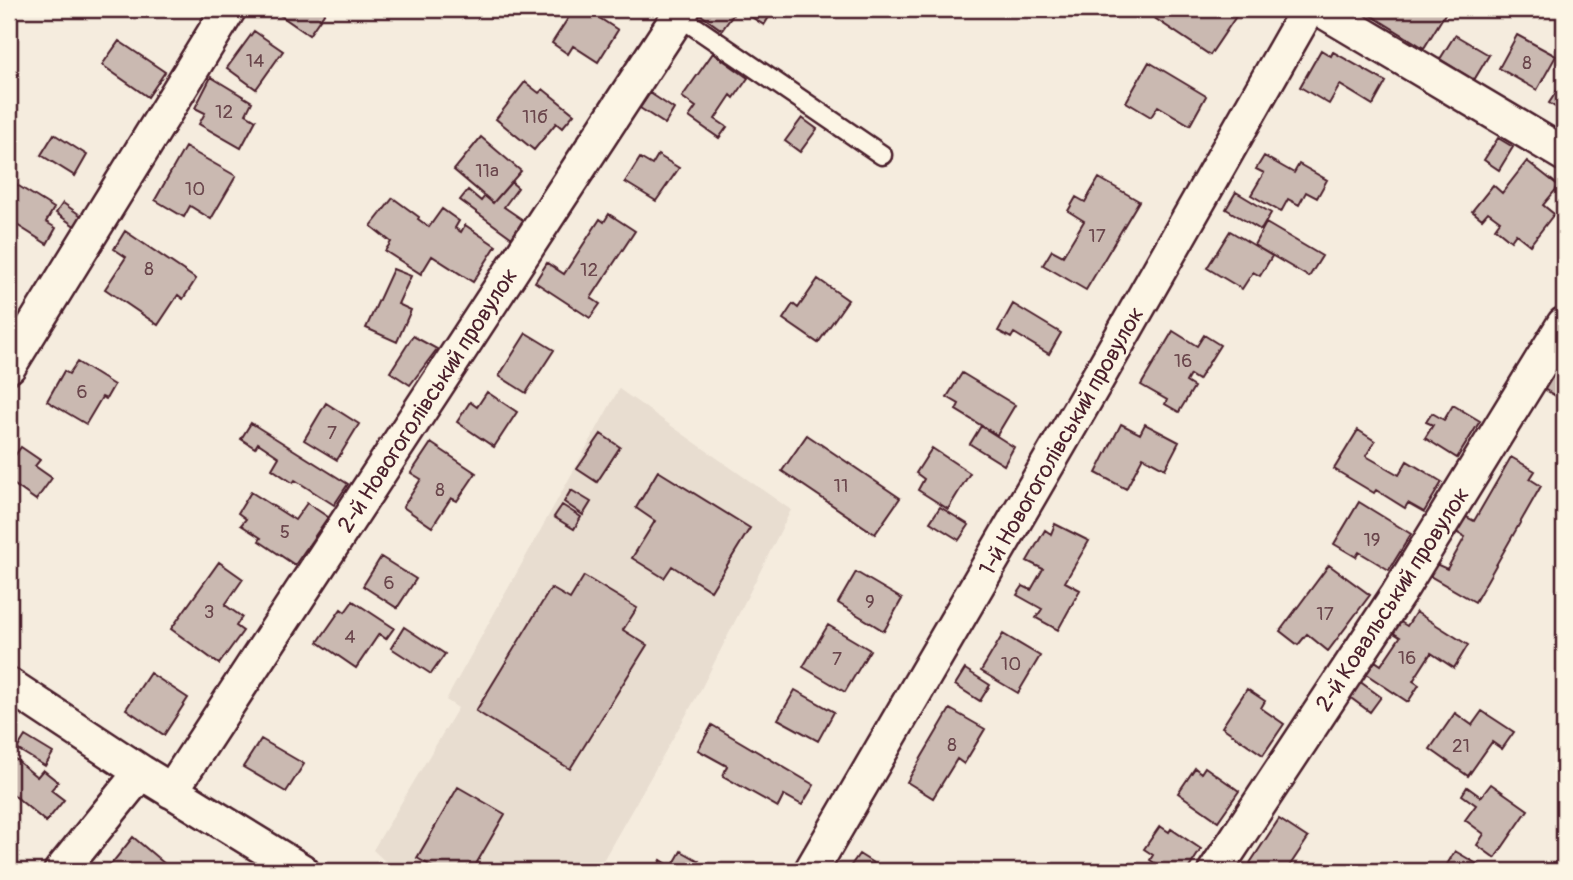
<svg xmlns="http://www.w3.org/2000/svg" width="1573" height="880" font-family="Pangolin,sans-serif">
<rect width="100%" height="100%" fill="#f5ecde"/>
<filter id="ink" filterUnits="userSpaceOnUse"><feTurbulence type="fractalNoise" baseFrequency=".0143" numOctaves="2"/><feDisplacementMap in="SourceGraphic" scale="14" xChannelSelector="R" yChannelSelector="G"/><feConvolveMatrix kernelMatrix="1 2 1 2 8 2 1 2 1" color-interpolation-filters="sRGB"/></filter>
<g filter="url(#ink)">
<!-- built -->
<path fill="#e8ddd0" d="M619,389L791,510L701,689L597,871H386L390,866L373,850L458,708L446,700Z"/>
<!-- building -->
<path fill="#cab9b1" stroke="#4a1f2b" stroke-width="2" d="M271,9H327L309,35Z
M574,9H597L595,15L618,30L598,62L573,46L568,54L552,43Z
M706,9H725L733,15L722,30L701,15Z
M739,9H774L764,25Z
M1141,9H1241L1210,55Z
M1361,9H1448L1424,48Z
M254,31L283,51L256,89L227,68Z
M1455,35L1489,55L1474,80L1440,59Z
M1517,35L1556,56L1537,90L1499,68Z
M119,41L165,72L148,97L102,65Z
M1321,50L1331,56L1333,52L1386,82L1373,105L1340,85L1329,104L1300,87Z
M713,53L748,78L734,98L731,95L715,119L727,127L719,138L689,117L696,107L682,97Z
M1149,62L1206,96L1190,125L1158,106L1151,117L1126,102Z
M211,77L252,102L246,114L256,120L241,148L199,124L205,113L195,108Z
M1564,80V113L1549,103Z
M525,82L539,93L543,89L574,114L562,128L556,123L534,150L496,119Z
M650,93L674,109L665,124L640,108Z
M802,118L817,129L800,152L785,141Z
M54,134L87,155L75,176L41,155Z
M481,137L521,171L493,203L454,170Z
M1498,138L1513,147L1499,170L1484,160Z
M185,147L236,176L211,219L190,206L184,217L155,200Z
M658,155L679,168L656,201L625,182L640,158L652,165Z
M1264,156L1294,173L1299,164L1327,180L1317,198L1306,192L1299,205L1288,199L1281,212L1251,195L1264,173L1256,169Z
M1527,161L1559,186L1543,205L1554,214L1530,245L1516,234L1511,241L1495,228L1500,221L1488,212L1482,219L1472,211L1493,185L1502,193Z
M1099,178L1139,201L1086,290L1043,265L1052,250L1063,256L1084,221L1068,211L1076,197L1085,202Z
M9,180L54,208L46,222L56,228L47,244L9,220Z
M511,182L518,188L504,207L523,220L512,238L460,200L468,190L481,201L485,196L493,203Z
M1236,192L1271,213L1261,230L1226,209Z
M393,198L419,217L418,219L429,227L442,209L459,221L455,228L461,232L465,225L496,246L473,282L432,256L421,274L385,251L391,242L371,226Z
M63,203L83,217L76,227L56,213Z
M609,214L635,231L591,298L600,304L590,318L535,282L547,263L564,274L600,219L604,222Z
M1266,223L1322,256L1309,277L1254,245Z
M125,231L196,279L183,299L178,295L158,325L105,289L126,257L114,249Z
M1230,231L1272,256L1260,276L1253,272L1242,289L1207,268Z
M393,269L411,276L398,304L411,310L397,342L366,328Z
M818,279L848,300L818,343L783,319L793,304L798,308Z
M1013,304L1061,333L1049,354L1014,333L1011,338L998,331Z
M1173,331L1197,346L1204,335L1220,345L1198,380L1190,375L1186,382L1194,387L1179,412L1165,404L1167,400L1141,385Z
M526,333L554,350L526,393L499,376Z
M413,336L437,349L410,385L390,372Z
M1564,356V401L1544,389Z
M77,362L114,385L106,399L102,397L86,424L47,401L64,371L69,374Z
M962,373L1015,405L997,435L956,410L959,404L947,397Z
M487,392L517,412L494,447L457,422L470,402L477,407Z
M326,403L359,424L337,460L304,440Z
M1453,405L1480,421L1457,458L1425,438L1433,425L1426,422L1432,413L1444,420Z
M251,423L348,484L334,505L295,480L293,483L272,469L279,457L258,443L255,448L241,439Z
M1121,424L1140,434L1145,424L1179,442L1165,469L1143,457L1126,489L1096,473Z
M981,426L1014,447L1004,465L970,444Z
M1358,430L1375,441L1366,456L1399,475L1407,461L1442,482L1424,512L1408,503L1405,508L1376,490L1374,493L1334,469Z
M601,434L620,447L597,482L577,469Z
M807,435L900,498L875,534L782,471Z
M431,443L476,473L457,501L451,498L432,527L403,507L421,479L411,473Z
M21,447L40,460L35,466L52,478L36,500L9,481V464Z
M932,448L970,473L948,509L918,490L924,479L916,473Z
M1511,457L1535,471L1530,479L1541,486L1475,602L1430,576L1436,564L1447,569L1465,537L1454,531L1463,515L1474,521Z
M658,471L750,528L711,591L672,566L664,578L632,558L655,521L636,508Z
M571,490L591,502L583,515L564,502Z
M251,492L295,520L307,503L328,517L295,565L259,541L261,538L241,525L246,519L238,513Z
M1359,502L1411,534L1389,570L1359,552L1356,557L1334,544Z
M562,505L581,517L574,529L554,517Z
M940,507L969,525L959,540L930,522Z
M1055,524L1089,541L1065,582L1080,590L1058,630L1036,618L1042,609L1017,595L1023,586L1031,590L1043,569L1027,561L1045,530L1051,534Z
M381,557L416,579L397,608L363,586Z
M219,562L243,579L225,605L242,617L236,626L243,631L219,664L171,629Z
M1329,565L1370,595L1328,651L1307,634L1298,645L1280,631Z
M856,572L902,599L884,631L838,603Z
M584,576L637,608L623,630L647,645L570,769L476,711L551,588L570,599Z
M353,601L394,628L386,639L379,634L356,668L318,642L341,609L345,612Z
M1416,612L1468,645L1454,668L1431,653L1413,681L1419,685L1408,702L1366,674L1375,661L1381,665L1400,637L1387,629L1394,618L1407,626Z
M828,625L870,650L845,692L803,667Z
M404,627L445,654L431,674L391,648Z
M1003,634L1040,656L1018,693L981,671Z
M965,669L990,685L980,701L955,685Z
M150,673L188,698L164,735L126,709Z
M1355,678L1381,697L1370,712L1344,693Z
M1247,689L1265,701L1261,708L1284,724L1263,755L1222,727Z
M795,690L834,712L818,741L778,719Z
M950,709L985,729L964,764L957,759L933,798L907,782Z
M1482,711L1514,732L1502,749L1492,742L1468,776L1430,749L1455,713L1472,725Z
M712,725L814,785L802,805L784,795L778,807L723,776L727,766L698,750Z
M25,736L53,753L45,766L17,749Z
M261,739L304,764L286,792L243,767Z
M9,754L37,777L43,770L58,782L51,790L64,800L46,822L9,791Z
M1205,767L1239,791L1218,821L1178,793L1195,768L1201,773Z
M1491,784L1528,810L1495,858L1477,845L1484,834L1465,820L1476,805L1462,795L1467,787L1481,797Z
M458,787L505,814L472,871H440L417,858Z
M1279,819L1308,838L1286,871H1262L1250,863Z
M1160,826L1169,832L1171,829L1201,849L1187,871H1167L1150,860L1153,855L1144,849Z
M133,837L165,864L159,871H112L108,868Z
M681,851L699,861L695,868L699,871H655L661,860L672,867Z
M1455,851L1489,871H1443Z
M859,854L878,866L875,871H847Z"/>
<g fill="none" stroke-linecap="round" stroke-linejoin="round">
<!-- lane casing -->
<g stroke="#4a1f2b" stroke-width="23">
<path id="lane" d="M679,16L882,155"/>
</g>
<!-- street casing -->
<g stroke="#4a1f2b" stroke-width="38">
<path id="street" d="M1320,9L1564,154
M9,366L229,9
M9,685L141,772L302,871
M171,791L683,9
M61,871L141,772
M811,871L1095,383L1308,9
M1215,871L1398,594L1564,324"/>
</g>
<!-- lane -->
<use href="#lane" stroke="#fcf5e5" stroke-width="18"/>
<!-- street -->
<use href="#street" stroke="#fcf5e5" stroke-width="33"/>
</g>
</g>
<g text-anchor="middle" stroke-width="5" stroke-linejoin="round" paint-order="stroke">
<!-- number labels -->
<g font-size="19" fill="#6a464c">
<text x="255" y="67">14</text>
<text x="1527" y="69">8</text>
<text x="224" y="118">12</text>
<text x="535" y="123">11б</text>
<text x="487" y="177">11а</text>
<text x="195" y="195">10</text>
<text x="1097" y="242">17</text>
<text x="149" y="275">8</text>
<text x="589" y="276">12</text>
<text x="1183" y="367">16</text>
<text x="82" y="398">6</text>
<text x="332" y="439">7</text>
<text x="841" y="492">11</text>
<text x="440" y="496">8</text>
<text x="285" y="538">5</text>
<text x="1372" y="546">19</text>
<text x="389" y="589">6</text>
<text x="870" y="608">9</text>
<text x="209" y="618">3</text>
<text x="1325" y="620">17</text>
<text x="350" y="643">4</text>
<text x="1407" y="664">16</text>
<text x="837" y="665">7</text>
<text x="1011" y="670">10</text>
<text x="952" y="751">8</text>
<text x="1461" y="752">21</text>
</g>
<!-- street labels -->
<g font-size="23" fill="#4a1f2b" stroke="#fcf5e5">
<text transform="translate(427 400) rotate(-57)" y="8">2-й Новогоголівський провулок</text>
<text transform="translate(1061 441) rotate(-60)" y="8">1-й Новогоголівський провулок</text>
<text transform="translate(1392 599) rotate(-57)" y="8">2-й Ковальський провулок</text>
</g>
</g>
<!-- margin -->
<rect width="1573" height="880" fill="none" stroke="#fcf5e5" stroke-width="35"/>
<rect x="18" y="18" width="1538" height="845" fill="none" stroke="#4a1f2b" stroke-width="2.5" filter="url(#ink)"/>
</svg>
